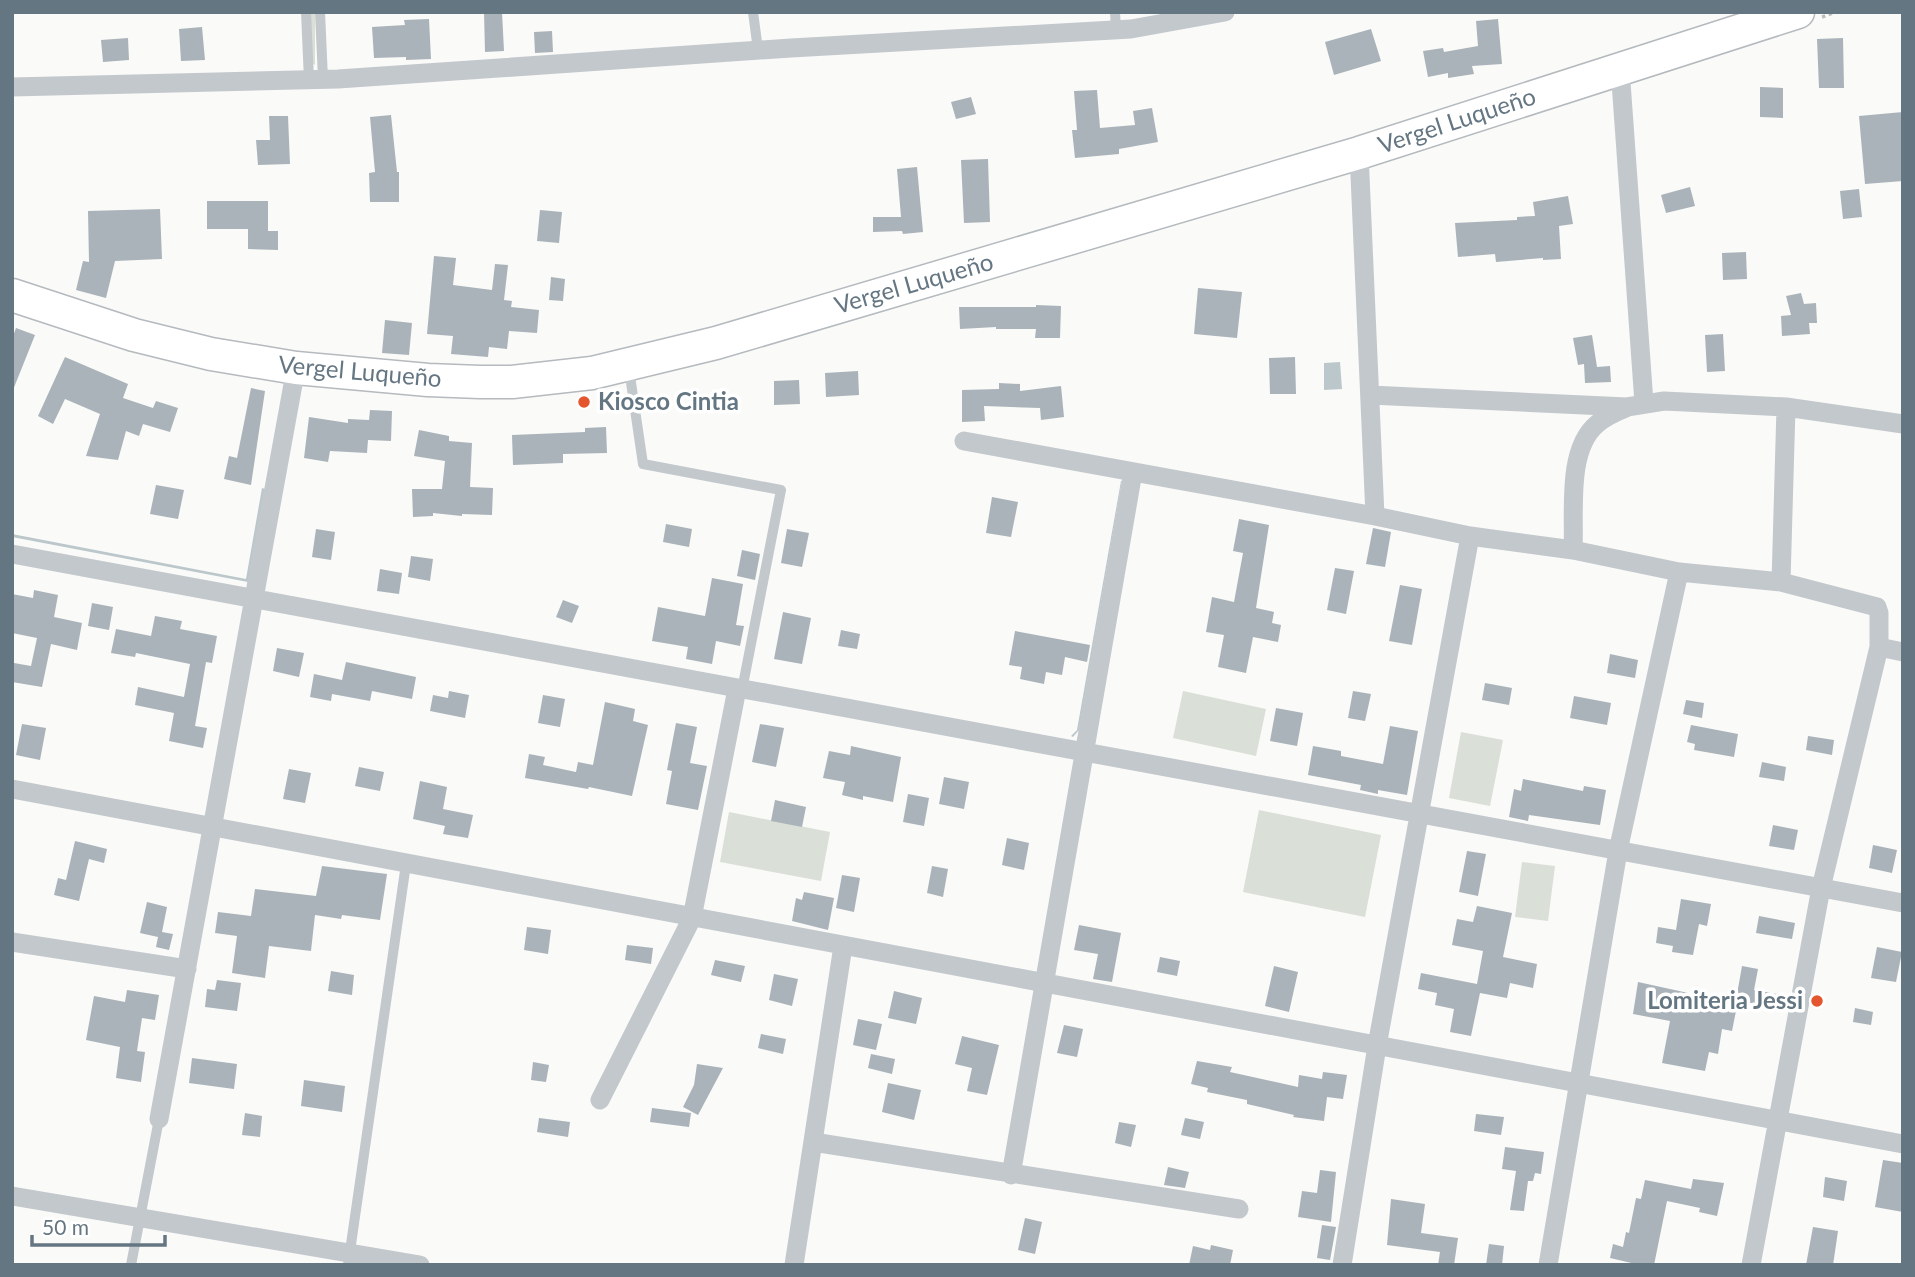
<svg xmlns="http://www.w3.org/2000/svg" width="1915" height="1277" font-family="Lato,sans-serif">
<rect width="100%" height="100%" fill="#fafaf8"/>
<!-- green -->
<path fill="#dadfd7" d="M310,12H315V65L312,63Z
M1183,691L1266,709L1256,756L1173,738Z
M1461,732L1503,740L1490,806L1449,798Z
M1259,810L1381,835L1365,917L1243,892Z
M729,812L830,832L821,881L720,862Z
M1522,862L1555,866L1548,921L1515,917Z"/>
<!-- water -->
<path fill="#bbc7cb" d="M1340,362L1342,389L1324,390V363Z
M1121,481H1122L1079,730L1073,737L1071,736L1077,730Z
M262,488L265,489L248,582L12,537V534L246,579Z"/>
<!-- building -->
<path fill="#aab3b9" d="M484,12H502L504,51L485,52Z
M429,19L431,59L406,60V57L374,58L372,27L405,25L404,20Z
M1498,19L1502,64L1472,66L1474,74L1448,78V73L1428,77L1423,51L1443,48L1444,52L1478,46L1476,21Z
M202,27L205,60L181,61L179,29Z
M1371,29L1381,61L1334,75L1325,42Z
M552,31L553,52L535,53L534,32Z
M128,38L129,60L103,62L101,40Z
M1843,38L1844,88H1819L1817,39Z
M1760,87L1783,88V118L1760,117Z
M1097,90L1100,128L1135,125L1133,111L1152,108L1158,142L1119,149V154L1075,158L1072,130H1077L1074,91Z
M971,97L976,114L956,119L951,102Z
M1903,112V181L1865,184L1859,116Z
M391,115L397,172H399V202H370L369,173L375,172L370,117Z
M269,116H288L290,164L258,165L256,140H270Z
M988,159L990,222L964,223L961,160Z
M917,167L923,232L903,234L902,231L873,232V217H901L897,169Z
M1690,187L1695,206L1666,213L1661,195Z
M1859,189L1862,217L1843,219L1840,191Z
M1568,196L1573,224L1559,226L1561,259L1543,260V258L1496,262L1495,254L1458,257L1455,223L1517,220V217L1535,216L1533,202Z
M207,201H268V231H278V250L248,249V229H207Z
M160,209L162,259L115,261L106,298L76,290L83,261L89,262L88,211Z
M540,210L562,212L559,243L537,241Z
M1746,252L1747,279L1723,280L1722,253Z
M434,256L456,258L453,285L492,290L495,264L508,265L504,300L512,301L511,307L539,310L537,333L509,331L507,349L489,347L488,357L451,354L453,336L427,334Z
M551,277L565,279L563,301L549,300Z
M1198,288L1242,292L1237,338L1194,334Z
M1801,293L1804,304L1816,303L1817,323H1809L1810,334L1782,336L1781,316L1791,315L1786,296Z
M1036,305L1061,306L1060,338H1035L1036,329H996V327L960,329L959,307H1036Z
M385,320L412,323L409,355L382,353Z
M16,328L35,335L13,390L12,339Z
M1723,334L1725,371L1707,372L1705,335Z
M1592,335L1597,367L1610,366L1611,382L1585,383L1584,364L1578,365L1573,338Z
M65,357L128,384L123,398L153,408L156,401L178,408L170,432L143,424L139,436L126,431L118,460L86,456L100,414L65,399L53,424L38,416Z
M1295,357L1296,394H1270L1269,358Z
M858,371L859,395L826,397L825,373Z
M799,380L800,404L774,405V381Z
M999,383L1020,384V391L1061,386L1064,417L1041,420L1040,408L984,406L985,421L962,422V390L999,389Z
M251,388L265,391L251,485L224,479L229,456L237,458Z
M370,410L392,411L391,441L368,440L367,453L330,451L328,462L304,458L309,417L348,423V419L369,420Z
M606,427L607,453L563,454V463L513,465L512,435L585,432V428Z
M419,430L449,436V441L472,443L470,487L493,488L492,515L462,514V516L433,513V516L413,517L412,489H442L445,461L414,456Z
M156,485L184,490L178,519L150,514Z
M992,497L1018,502L1011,537L986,533Z
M1239,519L1269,525L1256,608L1274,612L1272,623L1281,625L1278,642L1253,637L1246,673L1218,667L1224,635L1206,632L1212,597L1234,602L1243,553L1233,551Z
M666,524L692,529L689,547L663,542Z
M1373,528L1391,532L1385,567L1366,564Z
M316,529L335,532L331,560L312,557Z
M787,529L809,533L802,567L781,563Z
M742,550L760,554L755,580L737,576Z
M411,556L433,559L430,581L408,577Z
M1335,568L1354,571L1346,614L1327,610Z
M380,569L402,573L399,594L377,591Z
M712,578L743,584L736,625L744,626L740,646L716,641L712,664L686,659L688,647L652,641L658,607L705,616Z
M1400,585L1422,589L1412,645L1389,641Z
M34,590L58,595L54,617L82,623L77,650L51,644L42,687L12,682L14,663L31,666L37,638L12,633V594L33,598Z
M563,600L579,606L572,623L556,617Z
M92,603L113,607L109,630L88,626Z
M783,612L811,618L802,664L774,659Z
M155,616L182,621L180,629L217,636L212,663L206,662L195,726L207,728L203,748L169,741L174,713L135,705L138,687L184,697L190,664L136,653L135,657L111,653L116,629L151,636Z
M841,630L860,634L857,649L838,646Z
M1015,631L1090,645L1087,662L1065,657L1062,675L1046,672L1044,684L1020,679L1022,667L1009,665Z
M277,648L304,653L299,677L273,671Z
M1610,654L1638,660L1635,678L1607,673Z
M346,662L416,677L412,699L372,691L370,701L332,694L331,701L310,697L314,674L342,680Z
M1485,683L1512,688L1509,705L1482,700Z
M449,691L469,695L465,718L430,711L433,695L448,698Z
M1353,691L1371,694L1365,721L1348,718Z
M543,695L565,699L560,727L538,723Z
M1574,696L1611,703L1607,725L1570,718Z
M1686,700L1704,703L1702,718L1683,714Z
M605,702L635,709L633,721L648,725L632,796L589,787L588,789L525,778L529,754L545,757L543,765L576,772L578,762L593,765Z
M1276,708L1303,713L1297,746L1270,741Z
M676,723L697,727L690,763L707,766L698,810L666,804L672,771L667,770Z
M22,724L46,728L40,760L16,755Z
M760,724L784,728L776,767L752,762Z
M1691,725L1738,734L1734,757L1694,750L1695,744L1687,742Z
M1390,726L1418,731L1407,795L1378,790V794L1360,790L1361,785L1308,775L1313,746L1341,751V756L1383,764Z
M1808,736L1834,740L1832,755L1806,750Z
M851,746L901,757L893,802L863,796V800L842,795L845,782L823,778L829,751L850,755Z
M1762,762L1786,767L1784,781L1759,777Z
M359,767L384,772L380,791L355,786Z
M289,769L311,773L305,803L283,799Z
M944,777L969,782L964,809L939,804Z
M1523,779L1583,791L1584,786L1606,790L1600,825L1529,815L1528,821L1509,817L1514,789L1521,791Z
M420,781L447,787L443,809L473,815L468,838L443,834L445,826L413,819Z
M908,794L929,798L924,826L903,822Z
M775,800L806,807L802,827L771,821Z
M1773,825L1798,830L1794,850L1769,846Z
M1007,838L1029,843L1024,870L1002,865Z
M75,841L107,849L104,863L89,859L79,901L54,895L58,878L66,880Z
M1873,845L1897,850L1892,873L1869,868Z
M1467,851L1486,854L1478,896L1459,892Z
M322,866L387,874L380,920L342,915L341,919L315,915L311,951L269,946L265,978L232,973L237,936L215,933L218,912L251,916L255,889L316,896Z
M932,866L948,869L943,897L927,893Z
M842,875L860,878L854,912L836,908Z
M804,892L834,898L828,930L792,921L796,898L802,900Z
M1681,899L1711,904L1707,926L1699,924L1693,955L1672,952L1673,946L1656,943L1658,927L1676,930Z
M147,902L167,907L162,932L173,934L169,950L156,947L158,937L140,933Z
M1477,906L1512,913L1503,957L1537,964L1533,988L1510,983L1507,998L1480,993L1471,1036L1450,1032L1454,1009L1435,1005L1437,993L1418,989L1421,973L1477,984L1483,951L1452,945L1457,919L1473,922Z
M1759,916L1795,923L1792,939L1756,933Z
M1079,925L1121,933L1112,982L1093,979L1098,954L1074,950Z
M527,927L551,930L548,954L524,950Z
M627,945L653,948L651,964L625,960Z
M1877,947L1902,952L1896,982L1871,978Z
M1160,957L1180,961L1177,976L1157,972Z
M715,960L745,966L741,982L711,975Z
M1274,966L1298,972L1289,1012L1265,1006Z
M1742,966L1758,969L1754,990L1789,996L1786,1010L1736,1000Z
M331,971L354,975L352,995L328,991Z
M774,974L798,979L792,1006L769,1000Z
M217,980L241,983L237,1011L205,1007L207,989L215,990Z
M1638,982L1702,996L1701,1005L1736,1011L1732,1031L1722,1029L1718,1054L1709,1052L1705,1071L1662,1063L1670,1021L1633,1014Z
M127,990L159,995L155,1020L142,1018L137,1051L145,1052L141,1082L116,1078L120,1047L86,1040L94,996L125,1002Z
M894,991L922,998L916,1024L888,1018Z
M1855,1008L1873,1012L1871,1025L1853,1022Z
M858,1019L882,1024L876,1050L853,1045Z
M1064,1025L1083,1029L1077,1057L1057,1053Z
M761,1034L786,1039L783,1054L758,1048Z
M962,1036L999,1045L987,1095L967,1091L972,1068L955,1064Z
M871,1054L895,1059L892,1074L868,1068Z
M192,1058L237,1064L234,1089L189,1083Z
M1197,1061L1232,1067L1230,1072L1298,1087L1299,1075L1322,1079L1323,1072L1347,1075L1343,1099L1327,1097L1324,1121L1293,1117L1294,1115L1247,1104V1100L1207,1092L1208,1088L1191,1084Z
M533,1062L549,1065L546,1082L531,1080Z
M697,1064L723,1068L698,1115L683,1107L694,1085Z
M304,1080L345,1086L342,1112L301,1106Z
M888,1083L921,1090L914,1120L882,1112Z
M652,1108L691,1113L689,1127L650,1122Z
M245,1113L262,1116L260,1137L242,1135Z
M1476,1114L1504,1117L1501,1135L1474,1131Z
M539,1118L570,1122L568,1137L537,1132Z
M1185,1118L1204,1122L1200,1139L1181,1135Z
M1119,1122L1136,1125L1131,1147L1115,1143Z
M1505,1147L1544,1152L1541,1174L1535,1173L1533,1181H1528L1524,1211L1510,1210L1516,1171L1502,1169Z
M1883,1160L1903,1163V1212L1875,1207Z
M1168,1167L1189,1172L1185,1188L1164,1185Z
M1320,1170L1336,1172L1331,1222L1298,1217L1302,1191L1317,1193Z
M1825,1177L1847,1181L1844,1201L1823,1197Z
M1693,1179L1724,1183L1717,1216L1699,1212L1700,1208L1667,1201L1654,1265H1640L1610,1258L1613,1244L1623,1247L1626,1232L1629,1233L1636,1198L1641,1199L1645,1180L1691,1189Z
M1391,1199L1425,1204L1421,1233L1458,1238L1454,1265H1438L1440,1252L1387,1245Z
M1025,1218L1042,1222L1035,1254L1018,1250Z
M1322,1225L1336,1227L1330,1260L1317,1258Z
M1813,1227L1838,1231L1833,1265H1806Z
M1489,1244L1504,1246L1502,1265H1486Z
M1211,1245L1233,1250L1230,1265H1189L1193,1246L1210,1250Z"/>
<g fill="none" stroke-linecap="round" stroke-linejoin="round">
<!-- primary casing -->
<g stroke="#b5babe" stroke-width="35">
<path id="primary" d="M12,295L134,335L211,354L296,368L428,380L480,382H512L592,373L716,343L1359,153L1798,12"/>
</g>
<!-- path -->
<path stroke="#bbbfc2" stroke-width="3.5" stroke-dasharray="3.5 3.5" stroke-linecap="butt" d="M1822,17L1836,12"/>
<!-- lane -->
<path stroke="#c3c8cc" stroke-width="10" d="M306,12L309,80
M320,12L323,79
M753,12L758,50
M1115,12L1116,29
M629,369L643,464L781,490L742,690
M131,1265L159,1119
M348,1265L406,864"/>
<!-- street -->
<path stroke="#c3c8cc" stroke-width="19" d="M1620,68L1644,403
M12,87L338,79L791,48L1131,29L1225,12
M1359,153L1375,516
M1370,395L1627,407L1664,401L1786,407L1903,424
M964,441L1375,516L1470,536L1573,550L1679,572L1781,582L1877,607L1879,613V647L1821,888L1751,1265
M1573,550C1575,513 1566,450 1597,424C1605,417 1616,412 1626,408
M12,554L1903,903
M1781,582L1786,407
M1879,647L1903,652
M12,789L1903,1144
M12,942L187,969
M600,1100L692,918L737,689
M159,1119L296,368
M813,1142L1239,1209
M1011,1175L1133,472
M12,1196L420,1265
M794,1265L843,946
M1342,1265L1377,1046L1470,536
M1548,1265L1618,851L1679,572"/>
<!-- primary -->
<use href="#primary" stroke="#fff" stroke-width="32"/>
</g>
<!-- markers -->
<g fill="#e4572e" stroke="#fff" stroke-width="2.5">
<circle cx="584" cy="402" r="7"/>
<circle cx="1817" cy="1001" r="7"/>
</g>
<g text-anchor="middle" stroke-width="7" stroke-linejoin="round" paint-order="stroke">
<!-- street labels -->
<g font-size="24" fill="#657683" stroke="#fff">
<text transform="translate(1457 121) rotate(-18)" y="8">Vergel Luqueño</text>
<text transform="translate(914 284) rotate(-16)" y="8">Vergel Luqueño</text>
<text transform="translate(360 372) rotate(5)" y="8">Vergel Luqueño</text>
</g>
<!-- poi labels -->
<g font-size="24" font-weight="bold" fill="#657683" stroke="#fff" text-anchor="start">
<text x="598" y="410">Kiosco Cintia</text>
<text x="1803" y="1009" text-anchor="end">Lomiteria Jessi</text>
</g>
</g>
<!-- border -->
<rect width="1915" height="1277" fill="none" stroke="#657683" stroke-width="28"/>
<!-- scale -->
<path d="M32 1235v10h133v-10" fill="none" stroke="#657683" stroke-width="3.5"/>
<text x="42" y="1235" font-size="21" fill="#657683" stroke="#ffffff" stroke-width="5" paint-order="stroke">50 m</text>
</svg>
